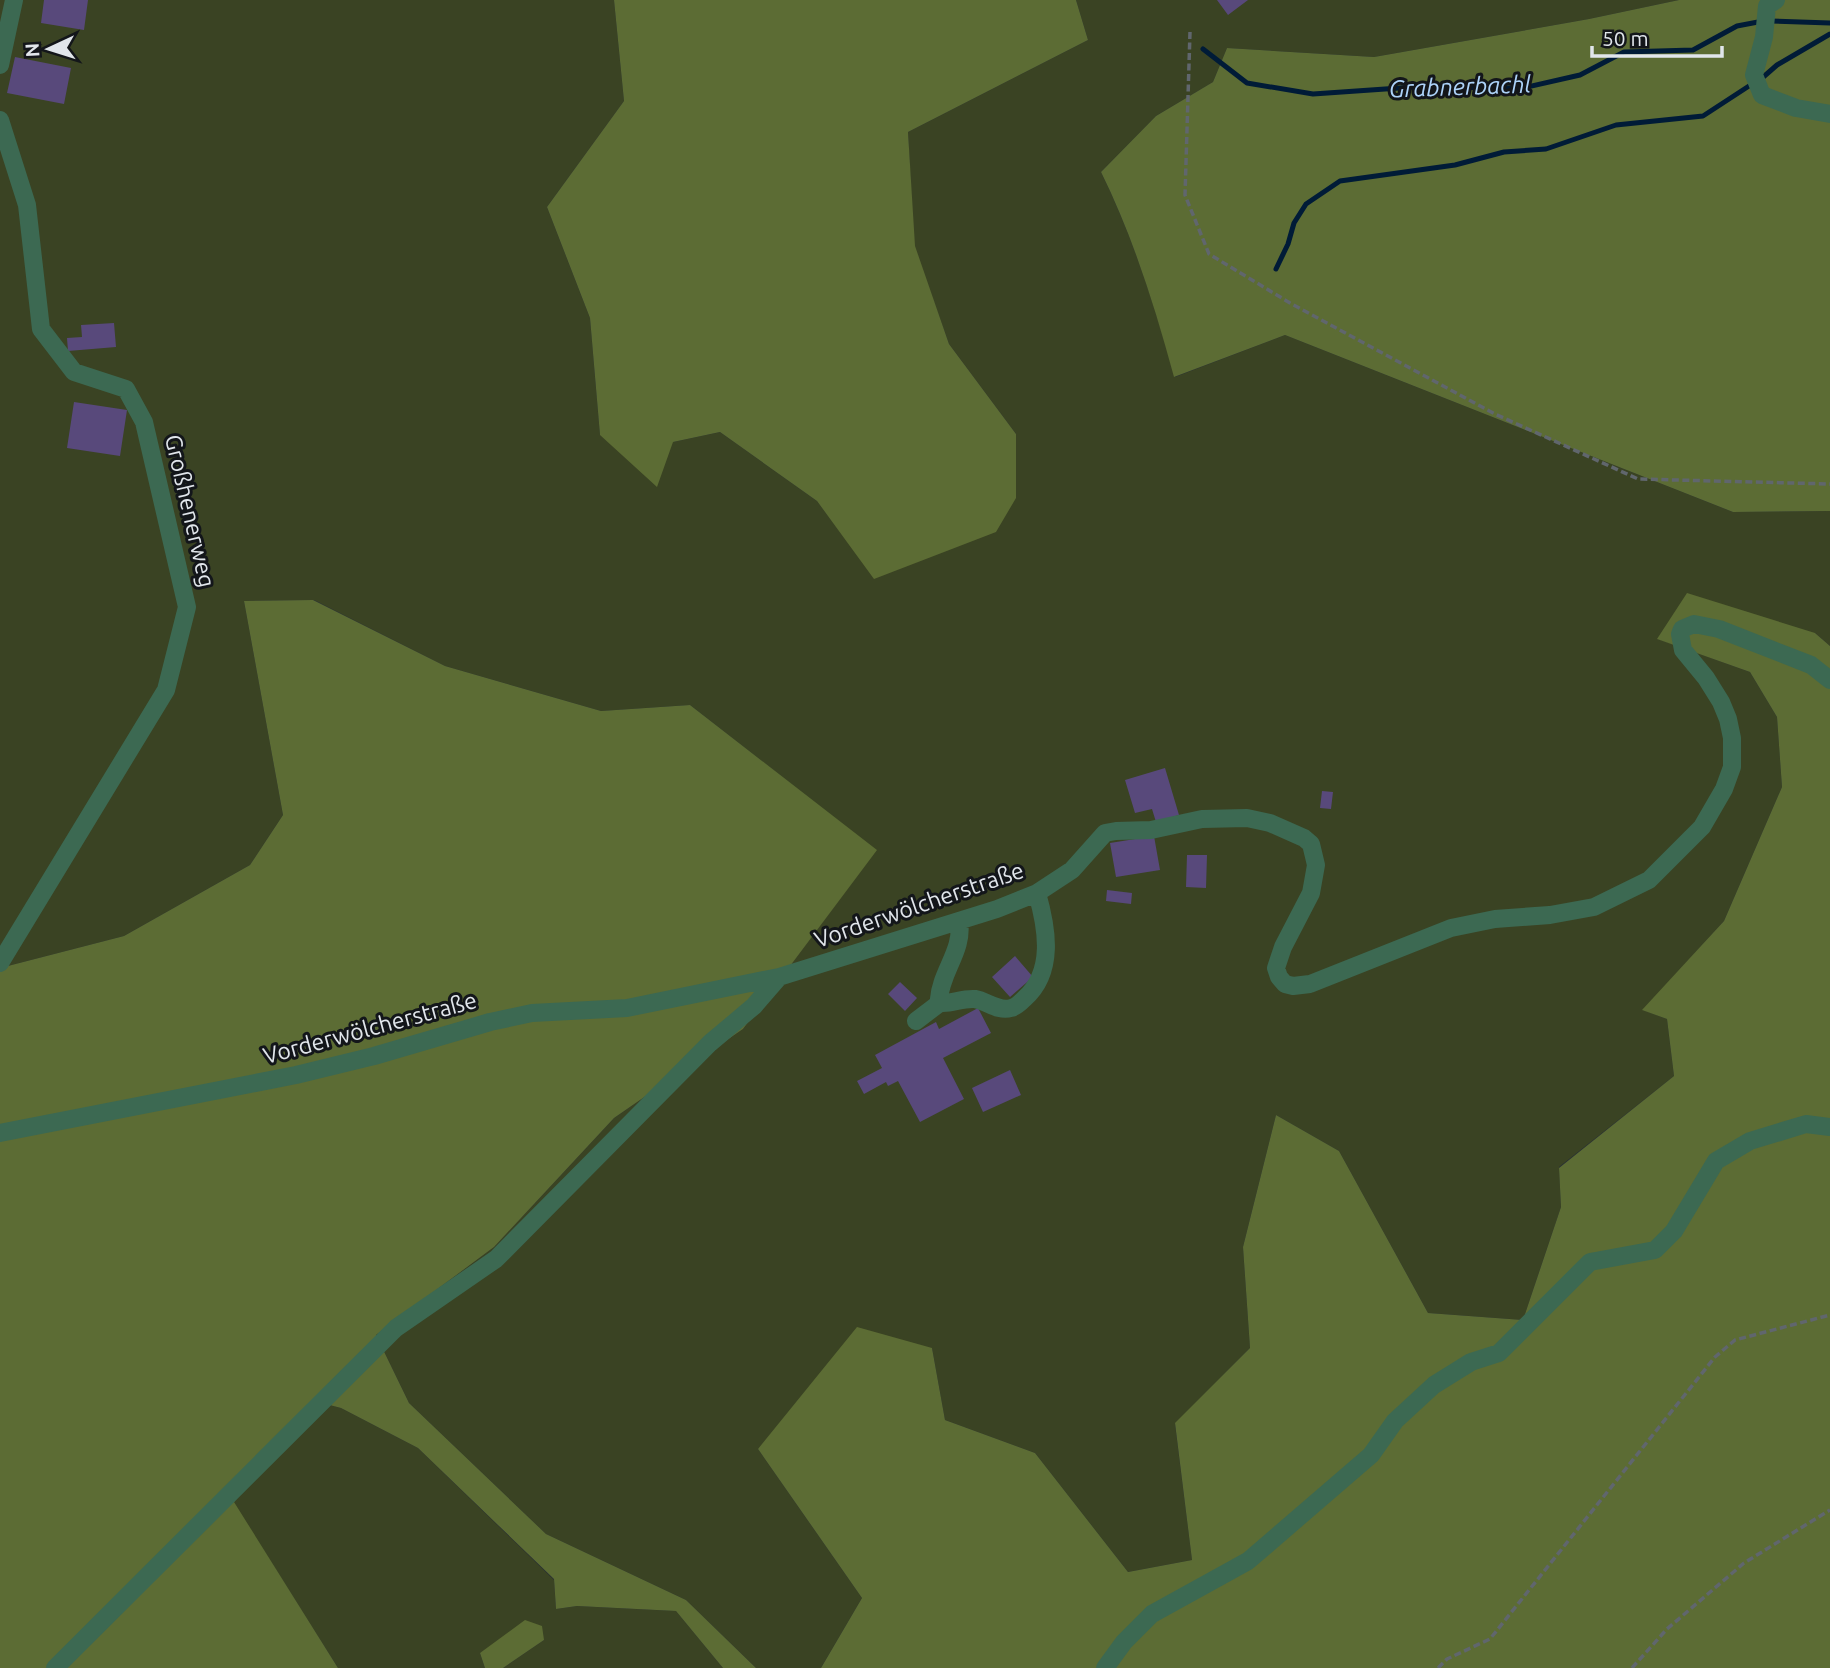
<svg xmlns="http://www.w3.org/2000/svg" width="1830" height="1668" font-family="Ubuntu,sans-serif">
<rect width="100%" height="100%" fill="#272e36"/>
<!-- green -->
<path fill="#3a4323" d="M0,0H614L624,101L547,207L590,318L600,435L673,442L720,432L817,501L875,578L1016,434L949,344L914,246L908,132L1088,40L1076,0H1679L1589,19L1374,57L1227,48L1213,82L1156,116L1101,172C1133,237 1155,307 1175,377L1285,335L1733,512L1830,511V646L1815,633L1658,639L1750,672L1777,717L1782,787L1724,921L1643,1010L1667,1019L1674,1076L1559,1167L1561,1207L1523,1320L1428,1313L1339,1151L1276,1115L1243,1247L1250,1348L1175,1424L1192,1560L1128,1572L1035,1453L945,1420L932,1348L758,1449L862,1598L821,1668H756L686,1600L546,1534L409,1403L376,1335L494,1247L614,1118L743,1029L876,850L690,705L601,711L445,666L314,600L244,601L283,815L250,865L124,936L0,968Z
M314,1401L341,1408L418,1448L554,1580L556,1609L577,1606L676,1611L723,1668H503L544,1640L480,1653L485,1668H338L233,1502Z"/>
<!-- forest -->
<path fill="#5c6c34" d="M614,0H1076L1088,40L908,132L915,246L949,344L1016,434V498L996,532L874,579L817,501L720,432L673,442L657,487L600,435L590,318L547,207L624,101Z
M1679,0H1830V511L1733,512L1285,335L1174,377C1155,307 1133,237 1101,172L1156,116L1213,82L1227,48L1374,57L1589,19Z
M1687,593L1815,633L1830,646V1668H821L862,1598L758,1449L857,1327L932,1348L945,1420L1035,1453L1128,1572L1192,1560L1175,1423L1250,1348L1243,1247L1276,1115L1339,1151L1428,1313L1523,1320L1561,1207L1559,1168L1674,1076L1667,1019L1642,1010L1724,921L1782,787L1777,717L1750,672L1657,639Z
M313,600L445,666L601,711L690,705L877,850L743,1029L614,1118L494,1247L376,1335L409,1403L546,1534L686,1600L756,1668H723L676,1611L577,1606L556,1609L554,1579L418,1448L341,1408L314,1401L234,1502L338,1668H0V968L124,936L250,865L283,815L244,601Z
M525,1620L542,1626L544,1640L503,1668H485L480,1653Z"/>
<g fill="none" stroke-linecap="round" stroke-linejoin="round">
<!-- stream -->
<path stroke="#001b37" stroke-width="5" d="M1770,21L1830,23
M1203,49L1247,83L1313,94L1414,87L1523,88L1580,75L1624,52L1693,50L1737,26L1758,22
M1761,79L1777,65L1830,34
M1276,269L1288,244L1294,223L1306,204L1340,181L1455,165L1504,152L1546,149L1616,125L1703,116L1749,86"/>
</g>
<!-- building -->
<path fill="#58497b" d="M44,0H88L84,30L41,23Z
M1217,0H1248L1228,15Z
M15,57L71,68L64,104L7,93Z
M114,323L116,347L68,351L67,338L82,337L81,325Z
M74,402L127,410L120,456L67,448Z
M1165,768L1179,815L1156,822L1152,809L1135,813L1125,780Z
M1322,791L1333,792L1331,809L1320,808Z
M1154,836L1160,870L1116,877L1110,843Z
M1187,855H1207L1206,888L1186,887Z
M1107,890L1132,893L1131,904L1106,901Z
M1015,956L1033,977L1010,997L992,977Z
M900,982L917,998L905,1011L888,994Z
M978,1008L991,1033L943,1058L964,1099L920,1122L898,1081L888,1086L886,1082L864,1094L857,1081L882,1068L875,1055L936,1022L939,1029Z
M1010,1070L1021,1095L983,1112L972,1088Z"/>
<g fill="none" stroke-linecap="round" stroke-linejoin="round">
<!-- path -->
<path stroke="#60666d" stroke-width="3.5" stroke-dasharray="7 3.5" stroke-linecap="butt" d="M1190,32L1185,195L1209,254L1290,303L1495,414L1638,479L1830,484
M1438,1668L1447,1659L1490,1639L1715,1357L1735,1340L1830,1315
M1632,1668L1667,1629L1744,1563L1830,1510"/>
<!-- minor -->
<path stroke="#3c6952" stroke-width="18" d="M1776,0L1767,6L1764,37L1754,75L1762,95L1796,108L1830,114
M0,65L14,0
M0,120L27,205L41,329L74,372L126,389L144,422L187,607L166,690L0,963
M959,921C964,950 941,971 939,999L943,1003C954,1003 963,998 975,999C987,1001 998,1012 1011,1008C1016,1007 1020,1003 1024,999C1055,972 1047,928 1037,893
M916,1021L941,1002
M0,1133L296,1075L374,1056L490,1022L532,1013L627,1008L779,977L997,909L1037,893L1072,870L1105,833L1116,831L1151,830L1202,819L1247,818L1270,823L1304,838L1311,844L1316,865L1311,893L1283,947L1276,968L1279,977L1285,984L1293,986L1310,984L1451,928L1495,919L1550,915L1594,907L1649,880L1702,827L1724,789L1732,767V738L1728,719L1721,702L1706,678L1683,650L1680,634L1682,629L1694,624L1719,629L1811,665L1830,680
M55,1668L396,1328L496,1259L710,1043L754,1006L779,977
M1105,1668L1124,1642L1152,1614L1248,1561L1371,1455L1395,1421L1434,1385L1471,1362L1499,1353L1590,1262L1655,1250L1674,1231L1716,1161L1750,1141L1806,1124L1830,1127"/>
</g>
<g text-anchor="middle" stroke-width="6" stroke-linejoin="round" paint-order="stroke">
<!-- street labels -->
<g font-size="23" fill="#e1e6eb" stroke="#13161a">
<text transform="translate(190 511) rotate(77)" y="8">Großhenerweg</text>
<text transform="translate(919 905) rotate(-19)" y="8">Vorderwölcherstraße</text>
<text transform="translate(370 1028) rotate(-15)" y="8">Vorderwölcherstraße</text>
</g>
<!-- water labels -->
<g font-size="24" font-style="italic" fill="#add3f9" stroke="#13161a">
<text transform="translate(1460 87) rotate(-2)" y="8">Grabnerbachl</text>
</g>
</g>
<!-- north arrow -->
<g transform="translate(49 49) rotate(266)" stroke="#13161a" stroke-width="5" paint-order="stroke">
<path d="M0-5L12 26L0 18L-12 26Z" fill="#e1e6eb"/>
<text y="-10" font-size="19" font-weight="bold" text-anchor="middle" fill="#e1e6eb">N</text>
</g>
<!-- scale -->
<path d="M1592 46v10h130v-10" fill="none" stroke="#e1e6eb" stroke-width="3.5"/>
<text x="1602" y="46" font-size="21" fill="#e1e6eb" stroke="#13161a" stroke-width="5" paint-order="stroke">50 m</text>
</svg>
